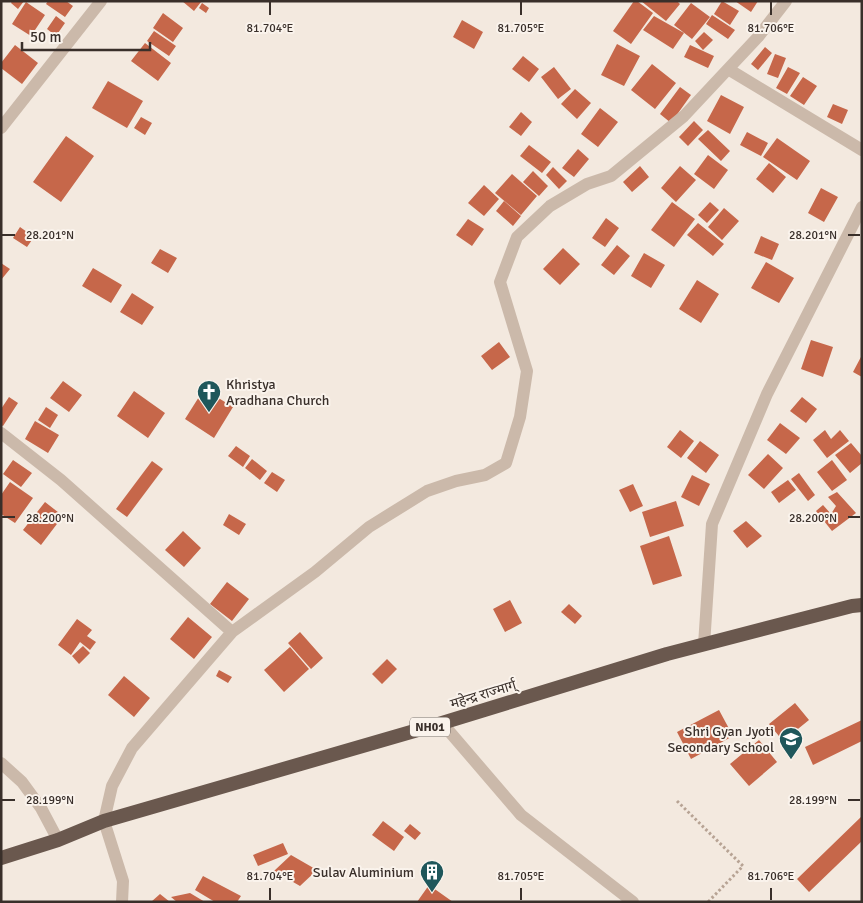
<svg xmlns="http://www.w3.org/2000/svg" width="863" height="903" font-family="Signika,'Noto Sans Devanagari',sans-serif">
<rect width="100%" height="100%" fill="#f3e9df"/>
<!-- building -->
<path fill="#c6674a" d="M12,1H24L18,9L11,3Z
M48,1H66L73,6L65,17L46,4Z
M182,1H199L201,2L194,11Z
M634,1H637L653,13L631,44L613,31Z
M641,1H677L680,4L666,21Z
M722,1L739,11L730,25L714,14Z
M735,1H758L751,12Z
M26,2L45,15L31,36L12,24Z
M202,3L209,8L206,13L199,8Z
M691,3L710,17L692,39L674,25Z
M163,13L183,28L173,42L153,28Z
M712,15L735,30L728,39L706,24Z
M56,16L65,23L56,36L47,29Z
M654,16L684,33L673,49L643,30Z
M462,20L483,32L474,49L453,37Z
M154,31L176,46L169,56L147,41Z
M704,32L713,40L703,50L695,41Z
M145,43L171,63L158,81L131,61Z
M617,44L640,56L624,86L601,75Z
M15,45L38,63L22,84L1,68V63Z
M690,45L714,56L708,68L684,57Z
M765,47L772,53L758,70L751,64Z
M775,54L786,58L778,78L767,74Z
M523,56L539,69L529,82L512,69Z
M652,64L676,83L655,109L631,90Z
M554,67L571,89L558,99L541,77Z
M788,67L800,73L787,94L776,88Z
M803,77L817,86L804,105L790,96Z
M108,81L143,101L127,128L92,108Z
M680,87L691,95L671,123L660,114Z
M575,89L591,103L577,119L561,104Z
M721,95L744,107L730,134L707,121Z
M833,104L848,110L842,124L827,117Z
M600,108L618,122L598,147L581,134Z
M521,112L532,122L521,136L509,127Z
M141,117L152,123L145,135L134,128Z
M694,121L703,130L688,146L679,137Z
M708,130L730,151L721,161L698,139Z
M747,132L768,143L761,156L740,145Z
M66,136L94,156L61,202L33,182Z
M777,138L810,161L797,180L763,157Z
M529,145L551,162L542,173L520,156Z
M578,149L589,159L574,177L562,168Z
M708,155L728,170L714,189L694,174Z
M769,163L786,177L773,193L756,179Z
M640,166L649,177L632,192L623,182Z
M680,166L696,180L676,202L661,188Z
M553,167L567,181L559,189L546,175Z
M533,171L548,186L539,196L523,182Z
M512,174L537,196L521,215L495,193Z
M484,185L499,199L484,216L468,203Z
M821,188L838,197L824,222L808,213Z
M504,201L521,216L513,226L496,211Z
M672,202L695,219L674,247L651,230Z
M710,202L719,210L707,223L698,215Z
M724,208L739,221L722,240L708,227Z
M606,218L619,228L605,247L592,238Z
M468,219L484,229L472,246L456,235Z
M698,223L724,244L713,256L687,235Z
M20,227L34,237L27,247L13,238Z
M761,236L779,244L772,260L754,253Z
M617,245L630,256L614,275L601,265Z
M563,248L580,264L560,285L543,269Z
M160,249L177,258L168,273L151,263Z
M644,253L665,265L651,288L631,276Z
M766,262L794,278L779,303L751,288Z
M1,263L10,269L1,280Z
M93,268L122,285L111,303L82,286Z
M697,280L719,294L701,323L679,309Z
M132,293L154,307L142,325L120,312Z
M811,340L833,347L823,377L801,369Z
M499,342L510,357L492,370L481,356Z
M862,355V377L853,372Z
M63,381L82,395L69,412L50,398Z
M204,389L233,407L214,438L185,419Z
M134,391L165,413L148,438L117,416Z
M9,397L18,403L3,426L1,425V409Z
M802,397L817,409L806,423L790,411Z
M46,407L58,415L50,428L38,420Z
M35,421L59,435L48,453L25,439Z
M780,423L800,438L786,454L767,440Z
M680,430L694,441L681,458L667,447Z
M825,430L831,439L840,430L849,441L827,458L813,440Z
M700,441L719,455L706,473L687,458Z
M851,443L862,456V463L850,473L835,455Z
M236,446L250,456L243,467L228,456Z
M768,454L783,468L764,489L748,475Z
M252,459L267,471L260,480L245,468Z
M13,460L32,473L21,487L3,474Z
M832,460L847,480L832,491L817,472Z
M152,461L163,469L127,517L116,509Z
M272,472L285,480L277,492L264,483Z
M799,473L815,495L808,501L791,479Z
M692,475L710,484L699,506L681,497Z
M788,480L796,490L779,503L771,492Z
M10,482L33,498L15,523L1,514V495Z
M633,484L643,506L630,512L619,490Z
M837,492L856,513L832,531L816,511L823,505L831,514L836,506L828,497Z
M676,501L684,526L650,537L642,512Z
M45,502L63,516L41,545L23,530Z
M229,514L246,524L239,535L223,525Z
M746,521L762,536L747,548L733,531Z
M183,531L201,548L184,567L165,550Z
M669,536L682,576L653,585L640,546Z
M227,582L249,599L232,621L210,604Z
M510,600L522,623L505,632L493,609Z
M569,604L582,616L575,624L561,612Z
M188,617L212,637L194,659L170,639Z
M77,619L92,630L87,636L96,642L90,650L80,642L71,655L58,645Z
M300,632L323,658L311,669L288,643Z
M83,646L90,653L79,664L72,656Z
M290,647L309,669L284,692L264,670Z
M387,659L397,669L382,684L372,674Z
M219,670L232,677L228,683L216,676Z
M124,676L150,698L134,717L108,695Z
M795,703L809,720L783,741L769,724Z
M719,710L733,736L691,759L677,732Z
M862,720V741L813,765L805,747Z
M759,740L777,762L749,786L730,764Z
M862,816V841L809,892L797,879Z
M383,821L404,837L394,851L372,835Z
M410,824L421,833L415,840L404,831Z
M283,843L288,854L258,866L253,855Z
M291,855L317,870L300,886L274,871Z
M203,876L241,896L237,902H215L195,890Z
M429,885L453,902H417Z
M190,893L205,902H177L171,897Z
M160,894L170,902H151Z"/>
<g fill="none" stroke-linecap="round" stroke-linejoin="round">
<!-- path -->
<path stroke="#b7a394" stroke-width="3" stroke-dasharray="2.5 2.5" stroke-linecap="butt" d="M677,801L743,866L708,902"/>
<!-- minor -->
<path stroke="#cbb9aa" stroke-width="12" d="M728,69L862,150
M1,128L101,1
M1,433L61,480L232,632
M704,645L712,524L767,394L862,207
M442,723L521,815L633,902
M1,763L22,782L41,808L58,840
M122,902L123,881L104,821L112,786L132,748L232,632L315,572L369,527L427,491L456,481L485,475L506,463L520,417L527,371L500,282L517,237L550,206L587,184L611,176L684,116L758,37L786,1"/>
<!-- trunk -->
<path stroke="#6a584e" stroke-width="14" d="M1,858L58,840L104,821L442,723L667,654L852,606L862,605"/>
</g>
<!-- ticks -->
<path fill="none" stroke="#392f2a" stroke-width="2" d="M270,2V15M521,2V15M771,2V15M2,235H15M848,235H860M2,517H15M848,517H860M2,800H15M848,800H860M270,888V900M521,888V900M771,888V900"/>
<!-- icons -->
<defs>
<g id="church-pin" transform="scale(1.25)"><path d="M0 17L-7.5 6A9.5 9.5 0 1 1 7.5 6Z" fill="#1f575b" stroke="#faf3ec"/><path d="M-1.2-6h2.4v3.5h3.3v2.4h-3.3V6h-2.4V-.1h-3.3v-2.4h3.3Z" fill="#fff"/></g>
<g id="university-pin" transform="scale(1.25)"><path d="M0 17L-7.5 6A9.5 9.5 0 1 1 7.5 6Z" fill="#1f575b" stroke="#faf3ec"/><path d="M0-5L7-2L0 1L-7-2ZM-4 1L0 2.5L4 1V4Q0 6-4 4Z" fill="#fff"/></g>
<g id="building-pin" transform="scale(1.25)"><path d="M0 17L-7.5 6A9.5 9.5 0 1 1 7.5 6Z" fill="#1f575b" stroke="#faf3ec"/><path d="M-4-6H4V6H1V3H-1V6H-4ZM-2.5-4.3h1.7v1.8h-1.7ZM.8-4.3h1.7v1.8H.8ZM-2.5-1h1.7V.8h-1.7ZM.8-1h1.7V.8H.8Z" fill="#fff"/></g>
</defs>
<g fill-rule="evenodd">
<use href="#church-pin" x="209" y="392"/>
<use href="#university-pin" x="791" y="739"/>
<use href="#building-pin" x="432" y="872"/>
</g>
<g text-anchor="middle" stroke-width="4" stroke-linejoin="round" paint-order="stroke">
<!-- shield labels -->
<rect fill="#faf3ec" stroke="#736a64" stroke-width="1" x="410" y="717.5" width="40" height="19" rx="4"/>
<g font-size="12" font-weight="bold" fill="#392f2a">
<text x="430" y="731">NH01</text>
</g>
<!-- poi labels -->
<g font-size="14" fill="#392f2a" stroke="#faf3ec" text-anchor="end">
<text x="226" y="389" text-anchor="start">Khristya<tspan x="226" dy="16">Aradhana Church</tspan></text>
<text x="774" y="736">Shri Gyan Jyoti<tspan x="774" dy="16">Secondary School</tspan></text>
<text x="414" y="877">Sulav Aluminium</text>
</g>
<!-- street labels -->
<g font-size="14" fill="#392f2a" stroke="#faf3ec">
<text transform="translate(483 694) rotate(-17)" y="5">महेन्द्र राज्मार्ग्</text>
</g>
</g>
<g font-size="12" text-anchor="middle" fill="#392f2a" stroke="#faf3ec" stroke-width="4" stroke-linejoin="round" paint-order="stroke">
<text x="270" y="32">81.704°E</text>
<text x="521" y="32">81.705°E</text>
<text x="771" y="32">81.706°E</text>
<text x="50" y="239">28.201°N</text>
<text x="813" y="239">28.201°N</text>
<text x="50" y="522">28.200°N</text>
<text x="813" y="522">28.200°N</text>
<text x="50" y="804">28.199°N</text>
<text x="813" y="804">28.199°N</text>
<text x="270" y="880">81.704°E</text>
<text x="521" y="880">81.705°E</text>
<text x="771" y="880">81.706°E</text>
</g>
<!-- border -->
<rect width="863" height="903" fill="none" stroke="#392f2a" stroke-width="5"/>
<!-- scale -->
<path d="M22 42v8h128v-8" fill="none" stroke="#392f2a" stroke-width="2.5"/>
<text x="30" y="42" font-size="15" fill="#392f2a" stroke="#faf3ec" stroke-width="4" paint-order="stroke">50 m</text>
</svg>
